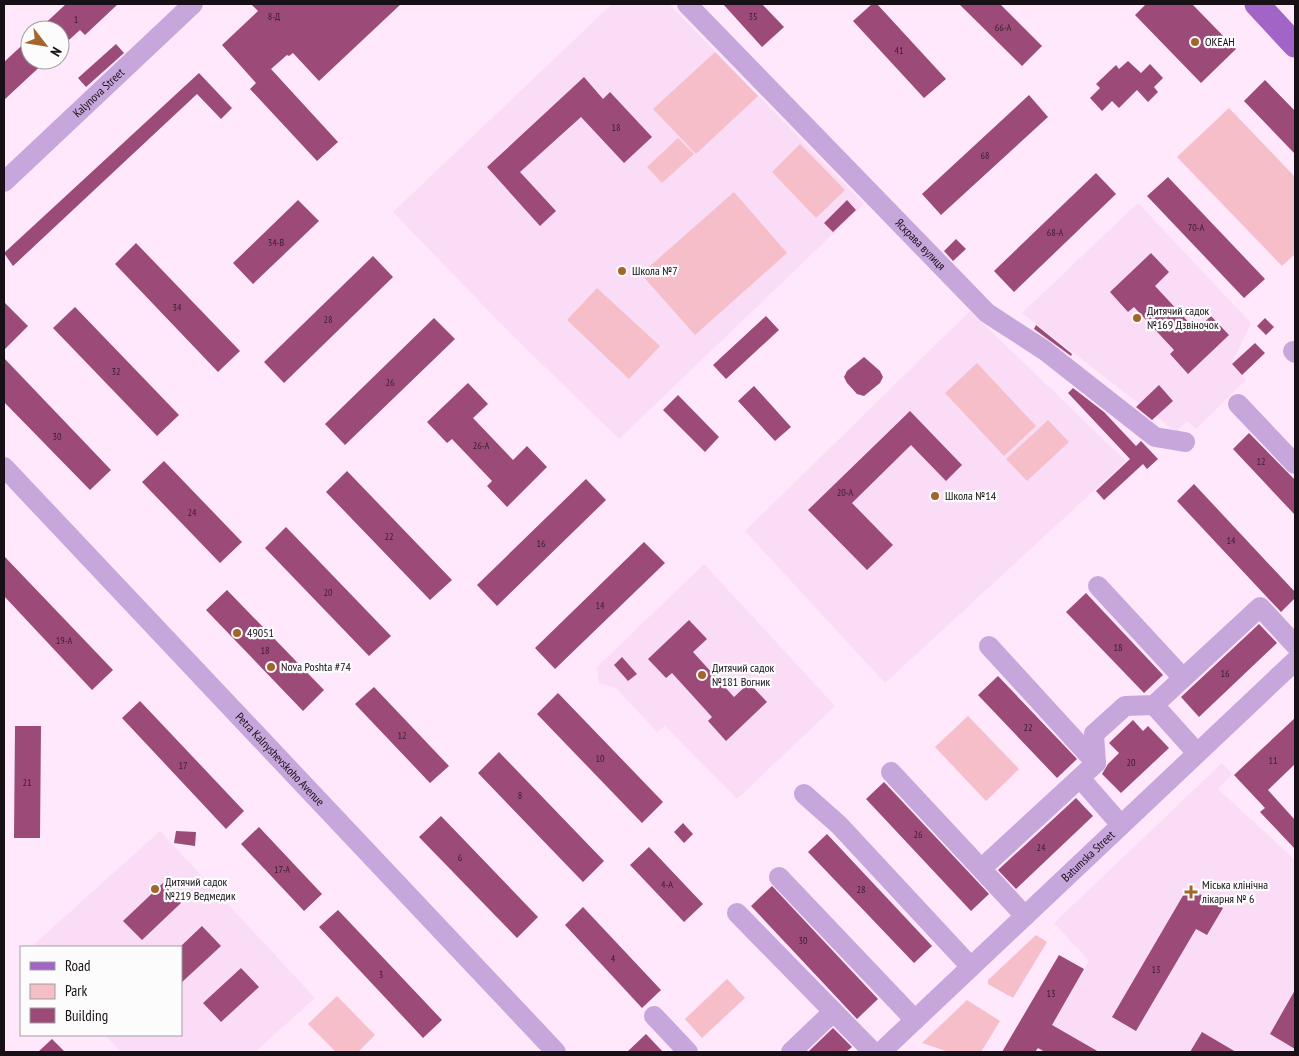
<svg xmlns="http://www.w3.org/2000/svg" width="1299" height="1056" font-family="'PT Sans Narrow',sans-serif">
<rect width="100%" height="100%" fill="#ffe7fc"/>
<!-- built -->
<path fill="#fbdcf7" d="M612,4H669L864,204L619,439L508,331L393,212Z
M1138,203L1251,323L1231,365L1246,380L1196,429L1187,421L1176,432L1022,313Z
M970,311L1126,461L885,683L745,531Z
M704,564L835,706L737,799L665,726L657,732L616,688L599,683L597,667Z
M1222,763L1232,774L1218,789L1295,860V1052H1002L1059,955L1084,969L1089,961L1054,923Z
M160,831L315,998L255,1052H121L105,1035H181V947H31Z"/>
<!-- green -->
<path fill="#f5bec8" d="M715,52L758,96L696,154L653,109Z
M1229,108L1295,177V254L1282,266L1177,157Z
M678,138L694,154L662,183L647,167Z
M800,144L845,190L816,218L772,172Z
M734,192L787,253L695,335L641,274Z
M597,288L660,346L629,379L567,320Z
M977,363L1036,426L1004,456L945,393Z
M1048,420L1069,442L1027,481L1006,459Z
M968,716L1019,769L986,801L935,747Z
M1036,935L1047,942L1013,998L988,984V980Z
M727,979L745,998L702,1038L685,1019Z
M337,996L375,1035L358,1052H336L308,1024Z
M967,1000L1000,1021L981,1052H949L922,1043Z"/>
<!-- building -->
<path fill="#9c4a77" d="M66,4H118L85,35L80,30L60,48V30H38Z
M251,4H401L319,81L293,53L289,56L287,55L271,69L338,142L317,161L250,89L256,83L222,45L258,11Z
M723,4H762L784,27L762,47Z
M872,4H877L946,79L924,98L853,21Z
M959,4H1000L1042,46L1022,66Z
M1146,4H1192L1236,49L1201,83L1135,15Z
M30,38V60H47L4,100V62Z
M116,44L124,53L86,87L78,78Z
M1128,61L1141,73L1150,64L1163,78L1154,87L1158,92L1148,102L1137,90L1119,108L1112,101L1102,111L1090,98L1100,88L1096,84L1116,65L1119,69Z
M199,73L232,108L221,119L197,94L13,266L4,253Z
M584,77L603,99L610,92L652,137L624,163L581,117L520,172L556,211L540,226L487,167Z
M1265,80L1295,111V154L1244,101Z
M1029,95L1048,117L941,215L922,194Z
M1096,173L1116,194L1014,292L994,271Z
M1168,177L1265,279L1244,298L1147,196Z
M298,200L319,221L253,284L233,263Z
M847,200L856,210L833,232L824,223Z
M956,239L966,249L953,261L944,251Z
M136,243L240,351L218,372L115,264Z
M1151,253L1169,272L1155,286L1196,330L1211,316L1229,335L1188,374L1170,354L1174,350L1134,307L1128,312L1110,292Z
M373,256L393,277L284,383L264,362Z
M4,302L28,326L4,350Z
M75,307L179,415L157,436L53,328Z
M766,316L779,330L726,379L713,365Z
M434,318L455,339L345,445L325,424Z
M1265,318L1274,327L1266,335L1257,326Z
M1036,325L1072,354L1071,356L1034,329Z
M1255,343L1265,353L1242,375L1232,364Z
M864,357L880,371L883,377L880,383L864,396L857,394L847,383L844,377L847,371Z
M4,358L111,470L90,490L4,402Z
M468,383L488,404L473,418L513,460L527,446L547,467L507,507L487,486L492,481L452,439L447,443L427,422Z
M1159,385L1173,401L1152,420L1136,407Z
M754,386L791,427L775,441L738,401Z
M1073,388L1104,412L1136,446L1141,441L1158,459L1147,469L1143,464L1104,500L1096,491L1130,459L1068,393Z
M678,395L719,437L705,452L663,410Z
M910,411L962,465L946,481L911,445L852,503L893,545L867,570L808,510Z
M1249,433L1295,480V515L1233,449Z
M164,461L242,542L220,563L142,482Z
M347,471L452,580L430,600L326,492Z
M586,479L606,500L497,606L477,585Z
M1194,484L1295,592V598L1281,612L1177,501Z
M286,527L391,636L369,656L265,548Z
M644,542L665,563L555,669L535,648Z
M4,556L113,670L92,690L4,596Z
M227,590L324,690L303,711L206,610Z
M1086,593L1163,675L1144,693L1066,612Z
M689,620L707,639L693,652L734,697L749,683L767,702L726,741L708,721L712,717L672,673L666,678L648,659Z
M1259,624L1277,643L1199,717L1181,697Z
M622,657L637,674L628,681L614,665Z
M998,676L1077,759L1057,778L978,695Z
M374,687L449,766L430,783L355,704Z
M558,693L663,802L642,823L537,714Z
M140,701L244,811L226,829L122,718Z
M1295,718V764L1268,790L1295,820V849L1260,812L1265,808L1234,775Z
M1133,720L1143,731L1148,726L1169,748L1121,793L1102,774L1108,764L1119,753L1109,743Z
M15,726H41L40,838H14Z
M499,752L604,861L583,882L478,773Z
M884,782L989,894L971,911L866,799Z
M1076,798L1093,816L1016,889L998,870Z
M441,816L538,917L517,938L419,837Z
M683,823L693,834L684,843L674,832Z
M259,827L322,894L304,911L241,844Z
M176,831L196,832L195,846L174,843Z
M827,834L932,946L914,963L808,852Z
M649,847L703,904L684,922L630,865Z
M163,883L181,903L142,940L123,921Z
M772,886L878,999L857,1019L751,906Z
M1188,887L1223,908L1207,935L1196,929L1136,1031L1112,1017Z
M583,907L661,990L642,1008L565,925Z
M338,910L442,1020L423,1038L319,927Z
M202,926L221,946L181,983V946Z
M1059,955L1084,969L1052,1025L1099,1052H1045L1038,1048L1035,1052H1002Z
M241,968L259,987L221,1022L203,1003Z
M1295,990V1049L1270,1034Z
M833,1028L852,1047L846,1052H808Z
M1202,1032L1236,1052H1190Z
M646,1034L663,1052H627Z
M52,1039L65,1052H38Z"/>
<g fill="none" stroke-linecap="round" stroke-linejoin="round">
<!-- minor -->
<g stroke="#c7a6db" stroke-width="20">
<path id="s1" d="M687,4L987,313L1044,350L1155,437L1185,442"/>
<path id="s2" d="M4,182L193,4"/>
<path d="M1293,351L1295,353"/>
<path d="M1238,404L1295,464"/>
<path id="s3" d="M4,467L556,1052"/>
<path d="M1098,586L1183,678"/>
<path d="M989,646L1096,763"/>
<path d="M1154,705L1197,753"/>
<path d="M891,772L1025,916"/>
<path d="M1080,778L1121,825"/>
<path d="M804,794L839,825L971,967"/>
<path d="M982,868L1096,763L1094,734L1125,706L1154,705L1260,607L1295,645"/>
<path d="M779,877L915,1020"/>
<path d="M737,913L873,1052"/>
<path d="M654,1016L688,1052"/>
<path d="M791,1052L833,1012"/>
<path id="s4" d="M881,1052L1295,661"/>
</g>
<!-- major -->
<path stroke="#a264c6" stroke-width="25" d="M1257,4L1295,45"/>
</g>
<!-- markers -->
<g fill="#a3652a" stroke="#fcfcfc" stroke-width="2">
<circle cx="1195" cy="42" r="5"/>
<circle cx="622" cy="271" r="5"/>
<circle cx="1137" cy="318" r="5"/>
<circle cx="935" cy="496" r="5"/>
<circle cx="237" cy="633" r="5"/>
<circle cx="271" cy="667" r="5"/>
<circle cx="702" cy="675" r="5"/>
<circle cx="155" cy="889" r="5"/>
<path d="M1188.5 884.5h5v5h5v5h-5v5h-5v-5h-5v-5h5z"/>
</g>
<g text-anchor="middle" stroke-width="4.5" stroke-linejoin="round" paint-order="stroke">
<!-- number labels -->
<g font-size="10" fill="#391e2f">
<text x="274" y="20">8-Д</text>
<text x="753" y="20">35</text>
<text x="76" y="23">1</text>
<text x="1003" y="31">66-А</text>
<text x="899" y="54">41</text>
<text x="616" y="131">18</text>
<text x="985" y="159">68</text>
<text x="1196" y="231">70-А</text>
<text x="1055" y="236">68-А</text>
<text x="276" y="246">34-В</text>
<text x="177" y="311">34</text>
<text x="328" y="323">28</text>
<text x="116" y="375">32</text>
<text x="390" y="386">26</text>
<text x="57" y="440">30</text>
<text x="481" y="449">26-А</text>
<text x="1261" y="465">12</text>
<text x="845" y="496">20-А</text>
<text x="192" y="516">24</text>
<text x="389" y="540">22</text>
<text x="1231" y="544">14</text>
<text x="541" y="547">16</text>
<text x="328" y="596">20</text>
<text x="600" y="609">14</text>
<text x="64" y="644">19-A</text>
<text x="1118" y="651">18</text>
<text x="265" y="654">18</text>
<text x="1225" y="677">16</text>
<text x="1028" y="731">22</text>
<text x="402" y="739">12</text>
<text x="600" y="762">10</text>
<text x="1273" y="764">11</text>
<text x="1131" y="766">20</text>
<text x="183" y="769">17</text>
<text x="27" y="786">21</text>
<text x="520" y="799">8</text>
<text x="918" y="838">26</text>
<text x="1041" y="851">24</text>
<text x="460" y="861">6</text>
<text x="282" y="873">17-А</text>
<text x="667" y="888">4-А</text>
<text x="861" y="893">28</text>
<text x="803" y="944">30</text>
<text x="613" y="962">4</text>
<text x="1156" y="973">13</text>
<text x="381" y="978">3</text>
<text x="1051" y="997">13</text>
</g>
<!-- poi labels -->
<g font-size="12" fill="#181017" stroke="#fcfcfc" text-anchor="start">
<text x="1205" y="46">ОКЕАН</text>
<text x="632" y="275">Школа №7</text>
<text x="1147" y="315">Дитячий садок<tspan x="1147" dy="14">№169 Дзвіночок</tspan></text>
<text x="945" y="500">Школа №14</text>
<text x="247" y="637">49051</text>
<text x="281" y="671">Nova Poshta #74</text>
<text x="712" y="672">Дитячий садок<tspan x="712" dy="14">№181 Вогник</tspan></text>
<text x="165" y="886">Дитячий садок<tspan x="165" dy="14">№219 Ведмедик</tspan></text>
<text x="1202" y="889">Міська клінічна<tspan x="1202" dy="14">лікарня № 6</tspan></text>
</g>
<!-- street labels -->
<g font-size="12" fill="#181017" stroke="#fcfcfc">
<text dy="4" stroke="none"><textPath href="#s2" startOffset="130">Kalynova Street</textPath></text>
<text dy="4" stroke="none"><textPath href="#s1" startOffset="335">Яскрава вулиця</textPath></text>
<text dy="4" stroke="none"><textPath href="#s3" startOffset="402">Petra Kalnyshevskoho Avenue</textPath></text>
<text dy="4" stroke="none"><textPath href="#s4" startOffset="285">Batumska Street</textPath></text>
</g>
</g>
<!-- border -->
<rect width="1299" height="1056" fill="none" stroke="#181017" stroke-width="10"/>
<!-- legend -->
<rect x="20" y="946" width="162" height="90" fill="#fcfcfc" stroke="#a19ea0"/>
<rect x="30" y="962" width="25" height="8" fill="#a264c6" stroke="#a19ea0"/>
<text x="65" y="971" font-size="15" fill="#181017">Road</text>
<rect x="30" y="984" width="25" height="15" fill="#f5bec8" stroke="#a19ea0"/>
<text x="65" y="996" font-size="15" fill="#181017">Park</text>
<rect x="30" y="1008" width="25" height="15" fill="#9c4a77" stroke="#a19ea0"/>
<text x="65" y="1021" font-size="15" fill="#181017">Building</text>
<!-- north arrow -->
<g transform="translate(45 45) rotate(121)"><circle r="24" fill="#fcfcfc" stroke="#a19ea0"/>
<path d="M0-4L9 19L0 12L-9 19Z" fill="#a3652a"/>
<text y="-8" font-size="14" font-weight="bold" text-anchor="middle" fill="#181017">N</text>
</g>
</svg>
